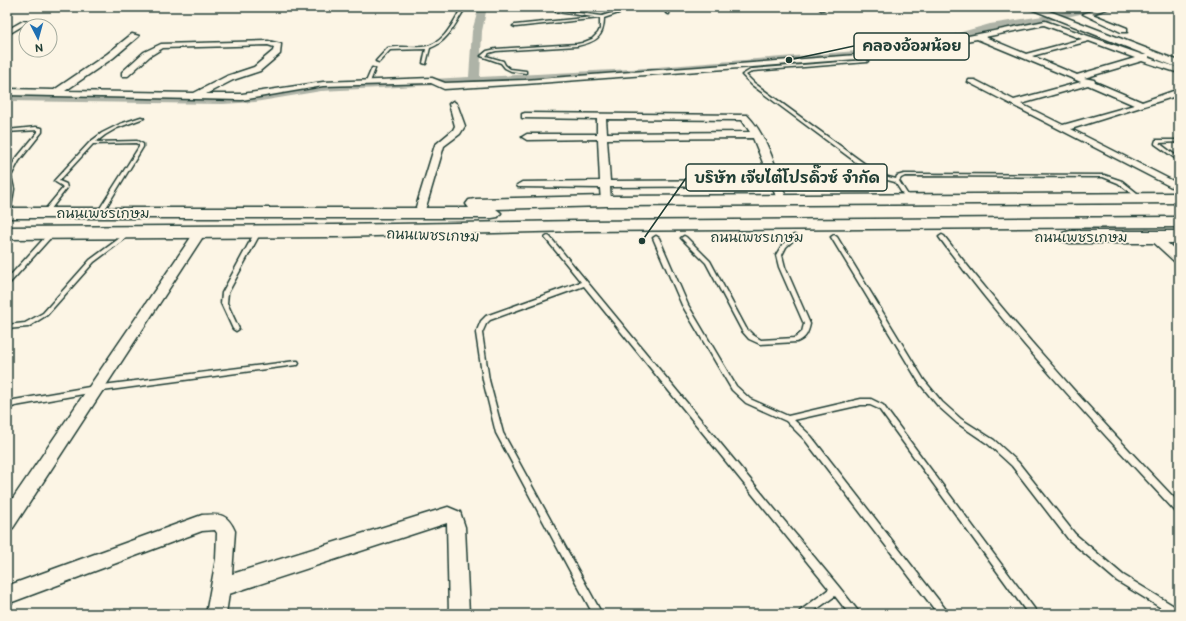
<svg xmlns="http://www.w3.org/2000/svg" width="1186" height="621" font-family="'Balsamiq Sans','Playpen Sans Thai',sans-serif">
<rect width="100%" height="100%" fill="#fcf5e5"/>
<filter id="ink" filterUnits="userSpaceOnUse"><feTurbulence type="fractalNoise" baseFrequency=".025" numOctaves="2"/><feDisplacementMap in="SourceGraphic" scale="8" xChannelSelector="R" yChannelSelector="G"/><feConvolveMatrix kernelMatrix="1 2 1 2 8 2 1 2 1" color-interpolation-filters="sRGB"/></filter>
<g filter="url(#ink)">
<g fill="none" stroke-linecap="round" stroke-linejoin="round">
<!-- canal -->
<path fill="#aeb3a7" fill-rule="evenodd" d="M479,7H487L482,31L480,77L632,69L894,48L923,43L990,24L1043,16L1087,7H1103L1099,10L1043,22L991,30L927,48L894,54L632,75L321,91L255,102L223,104L7,101V95L223,98L255,96L321,85L469,77L472,31Z"/>
<!-- lane casing -->
<g stroke="#1f3d34" stroke-width="3">
<path id="lane" d="M462,7H466C456,22 448,42 430,48L426,64L423,63L426,49L390,50L379,62L376,61L388,48C399,46 411,48 422,47C443,46 453,23 462,7Z
M631,7H636L604,18C604,38 595,42 577,46L496,51L489,53L486,56L503,61L505,65L510,69L526,71V73L511,71L505,68L501,63L481,56L487,51L496,49L577,44L582,43L592,39L598,33L600,29V18L515,27L513,26L515,25L594,17L557,12H556V10L602,16Z
M666,7H670L669,14L666,13Z
M818,7H822L824,9L821,10Z
M866,60L868,61L867,62L753,71L746,75L754,83L880,175L896,179L897,176L904,174L1104,175L1122,181L1142,197L1140,198H1138L1118,183L1103,177L905,176L901,178L899,181L911,200L909,201H907L895,182L876,177L752,85L742,75L752,69Z
M372,68L375,69L370,82L367,83L366,82Z
M141,117L144,118L117,128L105,135L96,142L137,141L143,144V147L102,214L100,215L97,213L139,147V145L136,143L93,144L59,181L66,184L67,188L47,214H43V212L63,188L62,186L54,181L90,142L102,133L120,124Z
M36,127L42,128V132L19,161L11,176L14,189L10,213L7,215V201L10,189L7,175L15,160L38,132V130L7,132V130Z
M1156,140H1179V142L1159,143L1179,158V161L1155,144V143Z
M258,230L261,232L228,293L227,303L239,329L236,331L233,329L221,303L222,293L255,232Z
M51,232L54,234L53,235L9,284L7,285V279L49,233Z
M128,232L130,233L131,234L130,235L94,262L47,315L28,327L7,329V325L25,323L43,313L90,260Z
M794,235L797,237L786,247L782,255L785,267L810,324C808,333 806,338 797,342L760,344L749,339L742,331L706,263L681,238L684,236L686,237L710,261L746,328L753,335L761,340L795,338L802,332L804,324L779,267L776,255L782,245L792,236Z
M834,235L837,237L924,380L942,402L961,419L994,440L1018,462L1075,534L1123,575L1179,609V614H1171L1117,581L1069,540L1012,466L988,444L957,423L938,406L920,384L831,237Z
M942,235L944,236C1017,330 1097,417 1179,503V513L1176,512C1094,423 1010,335 939,237Z
M548,236L550,237L839,587L858,611L859,614H849L835,596L810,614H799L800,611L829,589L584,286L490,320L486,324L482,333L489,380L503,433L602,614H593L496,433L483,380L476,333L481,321L486,316L581,282L546,239L545,238L546,237Z
M656,236L659,238L688,305L736,386L750,399L788,416L861,399H871L883,405L1036,611L1037,614H1028L879,409L870,405H861L794,420L811,436L947,611L948,614H938L805,440L786,421L746,403L732,390L682,305L653,238Z
M296,361H298L299,363L298,365H296L95,392L15,406L7,409V403L14,400L95,386Z"/>
</g>
<!-- street casing -->
<g stroke="#1f3d34" stroke-width="3">
<path id="street" d="M1102,7H1112L1092,14L1127,28V32H1121L1083,14Z
M23,21L29,22L7,35V30Z
M1045,21L1143,55H1149V58L1179,68V73L1142,61L1084,78L1094,80L1095,82L1142,102L1179,89V95L1071,129L1179,184V191L968,82L969,80H975L1014,100L1081,82L977,39L943,45L939,43L943,41ZM1044,25L1082,39L1026,54L985,37ZM1089,41L1135,58L1077,75L1032,56ZM1088,85L1134,105L1063,125L1021,104Z
M132,34L139,36L113,58L65,91L194,93L227,76L254,67L273,51L274,47L268,45L163,48L150,56L128,76H122V72L144,52L161,44L268,41L281,44L280,54L260,71L233,80L206,94H242L323,82L432,78L445,83L525,80L897,52L901,54L897,56L525,84L444,89L431,83L323,86L242,100L7,95V89L54,90L107,54Z
M453,101L457,104L465,126L460,134L444,146L426,207L425,209H417L416,207L435,145L453,130L455,126L449,104Z
M525,113L747,115C768,136 777,172 787,200L786,202H778L772,186L610,187L611,201L606,204L601,201L600,188L518,187L517,185L522,182L600,181L598,139L527,140L522,137L527,134H597V119L522,118V114ZM606,119L742,120L750,132L607,133ZM753,138L770,180L610,181L607,139Z
M200,229L206,232L13,528L7,530V507L196,230Z
M1154,233L1158,235L1179,253V263L1175,262L1150,239L1148,237Z
M448,507L460,512L465,527L469,614H449L447,523L229,594L226,614H206L216,559L217,533L215,530L202,531L7,604V586L202,515C220,514 227,513 235,531L232,574Z"/>
</g>
<!-- secondary casing -->
<g stroke="#1f3d34" stroke-width="3">
<path id="secondary" d="M1026,7H1039L1179,61V68Z"/>
</g>
<!-- primary casing -->
<g stroke="#1f3d34" stroke-width="3">
<path id="primary" d="M1179,193V203L606,206L496,209L501,213L498,217L492,218H7V208H469L466,204L469,200L475,199L606,196Z
M1179,217V227L578,231L335,237L7,239V227L335,225L578,221Z
M1070,231H1179V243H1070L1063,241L1061,237L1063,233Z"/>
</g>
<!-- lane -->
<use href="#lane" fill="#fcf5e5" fill-rule="evenodd"/>
<!-- street -->
<use href="#street" fill="#fcf5e5" fill-rule="evenodd"/>
<!-- secondary -->
<use href="#secondary" fill="#fcf5e5" fill-rule="evenodd"/>
<!-- primary -->
<use href="#primary" fill="#fcf5e5" fill-rule="evenodd"/>
</g>
</g>
<g text-anchor="middle" stroke-width="3.5" stroke-linejoin="round" paint-order="stroke">
<!-- street labels -->
<g font-size="14" fill="#1f3d34" stroke="#fcf5e5">
<text x="103" y="218">ถนนเพชรเกษม</text>
<text transform="translate(433 235) rotate(2)" y="5">ถนนเพชรเกษม</text>
<text x="757" y="242">ถนนเพชรเกษม</text>
<text x="1081" y="242">ถนนเพชรเกษม</text>
</g>
</g>
<!-- callouts -->
<path fill="none" stroke="#1f3d34" stroke-width="1.5" d="M789 60L854 46M642 241L686 178"/>
<g fill="#1f3d34" stroke="#fcf5e5" stroke-width="1.5">
<circle cx="789" cy="60" r="4"/>
<circle cx="642" cy="241" r="4"/>
</g>
<g fill="#fcf5e5" stroke="#1f3d34" stroke-width="1.5">
<rect x="854" y="33" width="115" height="27" rx="4"/>
<rect x="686" y="164" width="201" height="27" rx="4"/>
</g>
<g font-size="15" text-anchor="middle" font-weight="bold" fill="#1f3d34">
<text x="912" y="51">คลองอ้อมน้อย</text>
<text x="787" y="183">บริษัท เจียไต๋โปรดิ๊วซ์ จำกัด</text>
</g>
<!-- margin -->
<rect width="1186" height="621" fill="none" stroke="#fcf5e5" stroke-width="24"/>
<rect x="12" y="12" width="1162" height="597" fill="none" stroke="#1f3d34" stroke-width="1.5" filter="url(#ink)"/>
<!-- north arrow -->
<g transform="translate(38 38) rotate(174)"><circle r="19" fill="#fcf5e5" stroke="#a4ab9e"/>
<path d="M0-3L7 15L0 10L-7 15Z" fill="#1f6fb2"/>
<text y="-6" font-size="11" font-weight="bold" text-anchor="middle" fill="#1f3d34">N</text>
</g>
</svg>
